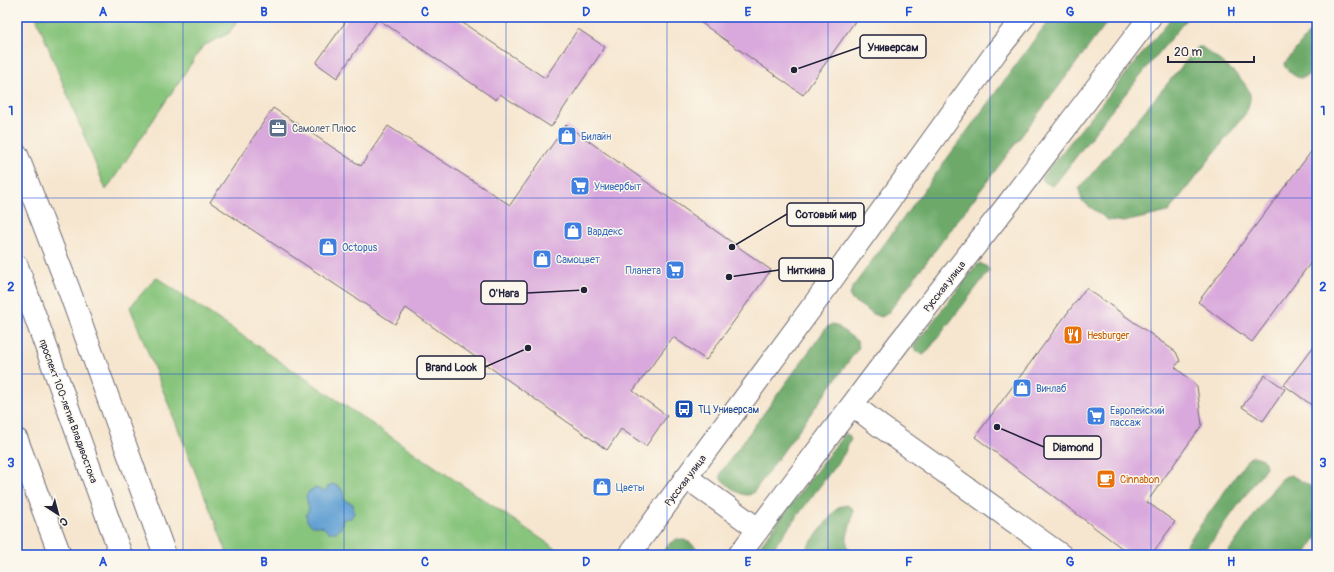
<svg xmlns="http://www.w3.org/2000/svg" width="1334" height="572" font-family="Pangolin,sans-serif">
<rect width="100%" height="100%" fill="#fbf7ec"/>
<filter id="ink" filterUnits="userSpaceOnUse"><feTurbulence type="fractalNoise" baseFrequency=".025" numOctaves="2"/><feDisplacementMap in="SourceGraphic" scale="8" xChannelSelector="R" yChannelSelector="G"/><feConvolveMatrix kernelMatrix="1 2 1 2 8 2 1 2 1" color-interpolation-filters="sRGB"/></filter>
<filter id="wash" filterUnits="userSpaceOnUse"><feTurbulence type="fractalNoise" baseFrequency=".012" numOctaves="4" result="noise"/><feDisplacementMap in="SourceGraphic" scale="16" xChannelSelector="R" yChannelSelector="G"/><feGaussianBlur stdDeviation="0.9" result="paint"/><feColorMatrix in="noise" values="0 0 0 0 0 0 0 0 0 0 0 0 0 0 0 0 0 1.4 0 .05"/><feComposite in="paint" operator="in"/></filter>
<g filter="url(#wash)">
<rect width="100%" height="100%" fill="#f6e6cf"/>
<!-- green -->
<path fill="#87c47b" stroke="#54735b" d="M36,17H240L229,33L203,46L106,190Z
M156,277L565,555H228L130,307Z"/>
<!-- forest -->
<path fill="#6daa6b" stroke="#486653" d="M1051,17H1111L888,313L882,317L875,315L852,300L850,296L852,288Z
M1172,17H1185V21L1108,115L1056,183L1052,186L1043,181L1042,177Z
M1313,31H1317V66C1303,82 1299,82 1284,66L1285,63L1309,33Z
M1198,47H1202C1214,57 1248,79 1250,95C1251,101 1248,107 1246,113L1168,212L1124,222L1108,220L1082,201L1079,189Z
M980,263L987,267L989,271L927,352L923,355L914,349V346L916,343L977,265Z
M832,324L836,325L857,341L859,347L753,493C743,500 729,486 722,480L720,477L721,472L826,328Z
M846,434L849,435L851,439L844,454L768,555H753L842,437Z
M1253,456C1260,457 1265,459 1266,467L1202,555H1179L1248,459Z
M1291,475L1317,490V537L1305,555H1226L1273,489C1278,483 1282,476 1291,475Z
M847,505L853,509C854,525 838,543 854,555H801L838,507Z
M677,539C688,539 696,546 701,555H661L670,543Z"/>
<!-- water -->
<path fill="#62a0d3" stroke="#426187" d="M331,484C342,486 343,489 344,500L353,504L354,513L351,518L343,519L341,528L336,532H328L322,526H312L307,521L306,515L309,509L306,497L309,491L315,488L324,491Z"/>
<g id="blocks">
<!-- building -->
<path fill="#d9a8dc" d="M349,17H454L545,78L578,29L605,47L551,127L500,94L496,100L378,19L337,78L316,63Z
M693,17H858L803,95Z
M273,108L361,166L388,126L510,205L566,125L771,270L706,360L673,337L633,391L667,416L646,446L621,429L607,450L406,308L395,324L210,202Z
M1317,144V254L1252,342L1198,302Z
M1086,288L1176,352L1180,361L1175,367L1197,386L1202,425L1147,502L1175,522L1151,555H1131L975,437Z
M1317,342V409L1284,385Z
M1265,375L1285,389L1263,421L1242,407Z"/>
</g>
</g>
<g filter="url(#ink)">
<use href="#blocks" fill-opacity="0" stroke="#6c676f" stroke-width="1"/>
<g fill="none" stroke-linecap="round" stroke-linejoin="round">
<!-- minor casing -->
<g stroke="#6c676f" stroke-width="24">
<path id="minor" d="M853,405L880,426L1061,555"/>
</g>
<!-- secondary casing -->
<g stroke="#6c676f" stroke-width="24">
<path id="secondary" d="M686,477L758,529
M629,555L823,292L996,52L1024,17
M739,555L898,344L1008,204L1150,17"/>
</g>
<!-- trunk casing -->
<g stroke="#6c676f" stroke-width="24">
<path id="trunk" d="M17,155L69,290L165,555
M17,266L121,555
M17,440L60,555"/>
</g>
<!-- minor -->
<use href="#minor" stroke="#fff" stroke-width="22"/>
<!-- secondary -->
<use href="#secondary" stroke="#fff" stroke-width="22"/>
<!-- trunk -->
<use href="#trunk" stroke="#fff" stroke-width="22"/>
</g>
</g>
<!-- grid -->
<path fill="none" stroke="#1d4ed8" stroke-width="1" stroke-opacity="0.55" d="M183,17V555M344,17V555M506,17V555M667,17V555M828,17V555M990,17V555M1151,17V555M17,198H1317M17,374H1317"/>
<!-- icons -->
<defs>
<g id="office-square" transform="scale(1)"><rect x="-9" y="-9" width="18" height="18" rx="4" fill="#5c6f8a" stroke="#fbf7ec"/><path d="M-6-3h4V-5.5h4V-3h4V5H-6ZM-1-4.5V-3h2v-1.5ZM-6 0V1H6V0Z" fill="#fff"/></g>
<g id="shop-square" transform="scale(1)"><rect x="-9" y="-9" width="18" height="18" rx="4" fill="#3f7fe0" stroke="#fbf7ec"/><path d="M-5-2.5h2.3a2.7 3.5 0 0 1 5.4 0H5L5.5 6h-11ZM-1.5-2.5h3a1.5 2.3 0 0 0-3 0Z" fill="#fff"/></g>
<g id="supermarket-square" transform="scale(1)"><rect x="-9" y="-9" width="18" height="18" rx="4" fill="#3f7fe0" stroke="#fbf7ec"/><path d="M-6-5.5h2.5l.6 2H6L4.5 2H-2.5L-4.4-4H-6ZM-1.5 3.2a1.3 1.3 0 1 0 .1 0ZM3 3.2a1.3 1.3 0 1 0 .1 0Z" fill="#fff"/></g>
<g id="restaurant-square" transform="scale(1)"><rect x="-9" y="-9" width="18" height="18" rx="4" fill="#e8710a" stroke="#fbf7ec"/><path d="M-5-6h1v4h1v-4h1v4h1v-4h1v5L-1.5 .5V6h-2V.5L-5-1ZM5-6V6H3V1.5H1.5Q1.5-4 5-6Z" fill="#fff"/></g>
<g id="bus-square" transform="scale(1)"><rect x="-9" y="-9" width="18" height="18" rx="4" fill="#1a4fb4" stroke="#fbf7ec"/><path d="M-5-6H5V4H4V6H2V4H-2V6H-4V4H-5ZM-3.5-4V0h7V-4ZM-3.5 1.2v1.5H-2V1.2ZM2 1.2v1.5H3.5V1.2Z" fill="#fff"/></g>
<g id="cafe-square" transform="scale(1)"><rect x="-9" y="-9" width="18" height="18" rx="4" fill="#e8710a" stroke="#fbf7ec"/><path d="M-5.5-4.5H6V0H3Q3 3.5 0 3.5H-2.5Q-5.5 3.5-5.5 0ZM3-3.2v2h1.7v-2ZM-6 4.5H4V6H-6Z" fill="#fff"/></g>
</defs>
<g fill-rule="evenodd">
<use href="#office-square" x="278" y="128"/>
<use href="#shop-square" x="567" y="136"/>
<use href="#supermarket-square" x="580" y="186"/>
<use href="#shop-square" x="573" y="231"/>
<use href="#shop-square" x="328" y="247"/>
<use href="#shop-square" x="542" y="259"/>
<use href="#supermarket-square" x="675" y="270"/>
<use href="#restaurant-square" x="1073" y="335"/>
<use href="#shop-square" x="1022" y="388"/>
<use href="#bus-square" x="684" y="409"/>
<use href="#supermarket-square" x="1096" y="416"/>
<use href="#cafe-square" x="1106" y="479"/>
<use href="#shop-square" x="602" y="487"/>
</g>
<g text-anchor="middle" stroke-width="3" stroke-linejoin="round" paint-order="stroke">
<!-- service labels -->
<g font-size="10" fill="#4e5e75" stroke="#fbf7ec" text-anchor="start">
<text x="292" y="132">Самолет Плюс</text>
</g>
<!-- shop labels -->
<g font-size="10" fill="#366cbe" stroke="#fbf7ec" text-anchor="start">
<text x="581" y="140">Билайн</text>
<text x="594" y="190">Универбыт</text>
<text x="587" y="235">Вардекс</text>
<text x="342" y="251">Octopus</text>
<text x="556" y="263">Самоцвет</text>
<text x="661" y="274" text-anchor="end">Планета</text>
<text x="1036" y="392">Винлаб</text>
<text x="1110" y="414">Европейский<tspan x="1110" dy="12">пассаж</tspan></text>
<text x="616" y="491">Цветы</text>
</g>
<!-- street labels -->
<g font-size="10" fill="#22223b" stroke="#fbf7ec">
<text transform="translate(944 286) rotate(-52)" y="4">Русская улица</text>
<text transform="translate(69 411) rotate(70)" y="4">проспект 100-летия Владивостока</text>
<text transform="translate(685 480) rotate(-53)" y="4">Русская улица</text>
</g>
<!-- food labels -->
<g font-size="10" fill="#c56008" stroke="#fbf7ec" text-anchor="start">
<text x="1087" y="339">Hesburger</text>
<text x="1120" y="483">Cinnabon</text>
</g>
<!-- transit labels -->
<g font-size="10" fill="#164399" stroke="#fbf7ec" text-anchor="start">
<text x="698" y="413">ТЦ Универсам</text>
</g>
</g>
<!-- callouts -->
<path fill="none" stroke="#22223b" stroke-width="1.5" d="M794 70L860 47M732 247L787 214M729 277L779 270M584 290L527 293M528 348L485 367M997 427L1044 447"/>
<g fill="#22223b" stroke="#fbf7ec" stroke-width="1.5">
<circle cx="794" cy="70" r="4"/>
<circle cx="732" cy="247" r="4"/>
<circle cx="729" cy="277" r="4"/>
<circle cx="584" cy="290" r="4"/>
<circle cx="528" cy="348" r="4"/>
<circle cx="997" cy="427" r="4"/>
</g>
<g fill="#fbf7ec" stroke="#22223b" stroke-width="1.5">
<rect x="860" y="35" width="66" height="23" rx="4"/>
<rect x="787" y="203" width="77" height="23" rx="4"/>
<rect x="779" y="258" width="54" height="23" rx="4"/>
<rect x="481" y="281" width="46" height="23" rx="4"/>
<rect x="417" y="356" width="68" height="23" rx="4"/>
<rect x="1044" y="436" width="57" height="23" rx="4"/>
</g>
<g font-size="11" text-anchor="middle" font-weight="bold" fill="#22223b">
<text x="893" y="51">Универсам</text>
<text x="826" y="218">Сотовый мир</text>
<text x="806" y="274">Ниткина</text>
<text x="504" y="297">O'Hara</text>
<text x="451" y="371">Brand Look</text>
<text x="1073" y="451">Diamond</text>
</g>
<!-- margin -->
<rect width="1334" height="572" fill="none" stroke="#fbf7ec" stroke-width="44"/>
<!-- north arrow -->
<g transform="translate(58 514) rotate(144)" stroke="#fbf7ec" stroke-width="3" paint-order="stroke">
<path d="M0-3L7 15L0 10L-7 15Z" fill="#22223b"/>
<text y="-6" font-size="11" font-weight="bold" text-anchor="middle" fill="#22223b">С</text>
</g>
<!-- scale -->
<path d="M1168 56v6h86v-6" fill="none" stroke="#22223b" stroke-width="2"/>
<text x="1174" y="56" font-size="12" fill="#22223b" stroke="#fbf7ec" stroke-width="3" paint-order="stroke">20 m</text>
<rect x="22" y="22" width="1290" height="528" fill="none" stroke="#1d4ed8" stroke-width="1.5"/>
<g font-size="13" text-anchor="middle" font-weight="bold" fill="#1d4ed8">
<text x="103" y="16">A</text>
<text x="264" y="16">B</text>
<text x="425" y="16">C</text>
<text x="586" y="16">D</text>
<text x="748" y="16">E</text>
<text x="909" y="16">F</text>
<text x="1070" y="16">G</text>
<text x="1231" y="16">H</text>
<text x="11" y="115">1</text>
<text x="1323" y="115">1</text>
<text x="11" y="291">2</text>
<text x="1323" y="291">2</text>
<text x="11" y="467">3</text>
<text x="1323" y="467">3</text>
<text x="103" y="566">A</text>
<text x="264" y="566">B</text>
<text x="425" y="566">C</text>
<text x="586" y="566">D</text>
<text x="748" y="566">E</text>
<text x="909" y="566">F</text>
<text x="1070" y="566">G</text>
<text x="1231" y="566">H</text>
</g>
</svg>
